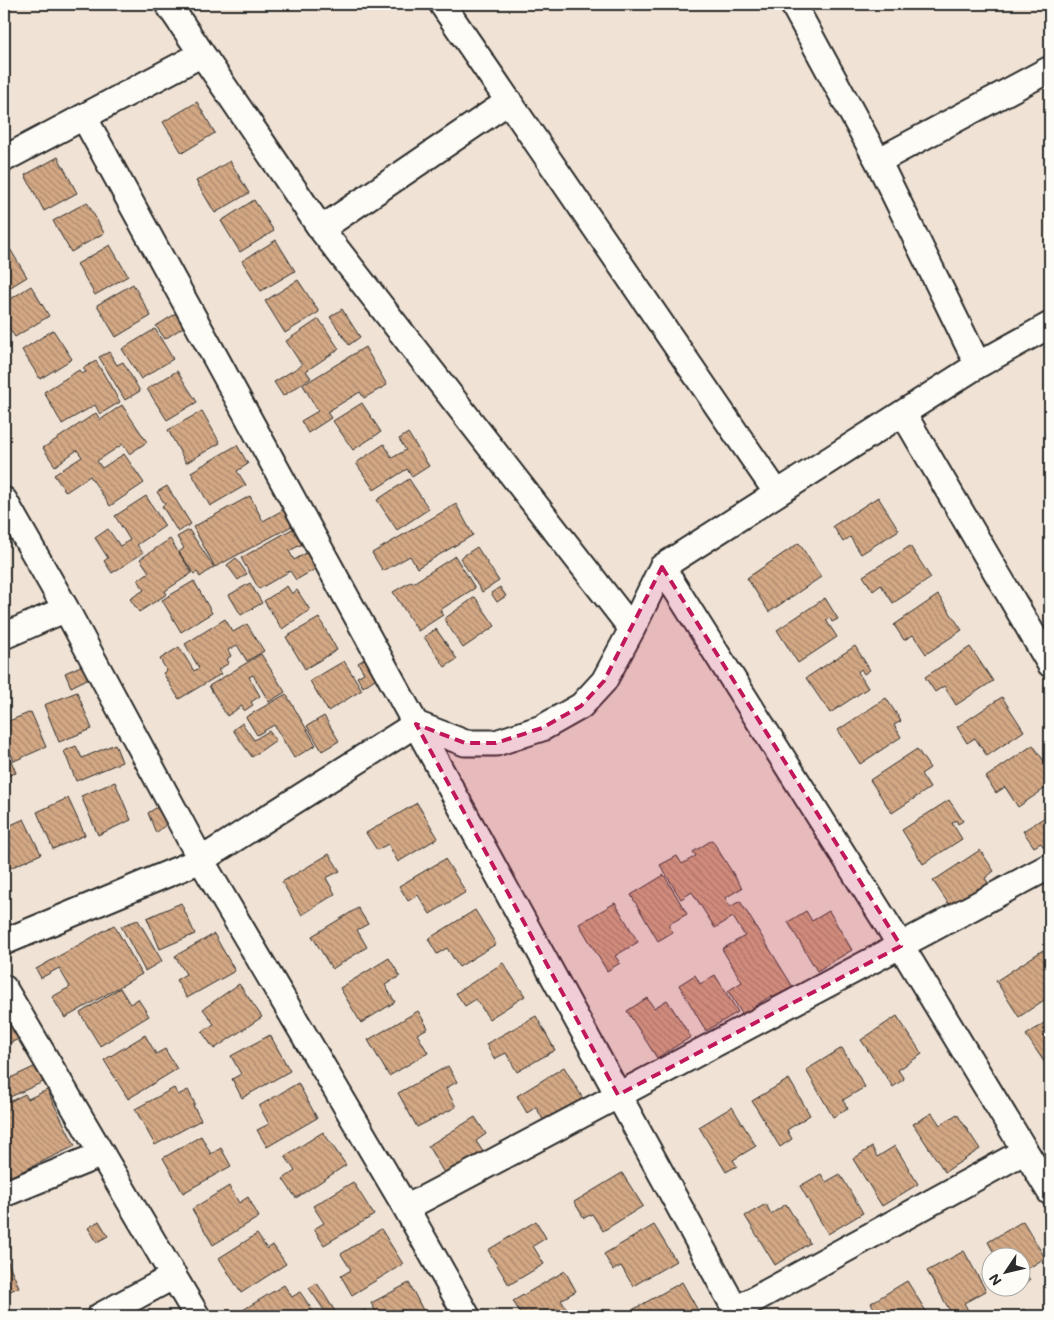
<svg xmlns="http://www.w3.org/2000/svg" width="1054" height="1320" font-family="Mali,sans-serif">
<defs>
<pattern id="building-back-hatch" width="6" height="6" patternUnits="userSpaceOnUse" patternTransform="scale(1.25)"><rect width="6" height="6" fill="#d3a885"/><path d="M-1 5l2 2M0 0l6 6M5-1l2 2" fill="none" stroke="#ab896d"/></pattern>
</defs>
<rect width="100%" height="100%" fill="#f0e3d5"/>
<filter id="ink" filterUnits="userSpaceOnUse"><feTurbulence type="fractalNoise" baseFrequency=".02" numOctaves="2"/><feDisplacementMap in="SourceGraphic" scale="10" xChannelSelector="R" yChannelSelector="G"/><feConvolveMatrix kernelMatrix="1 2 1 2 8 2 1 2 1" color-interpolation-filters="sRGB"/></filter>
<g filter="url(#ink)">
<!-- building -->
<path fill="url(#building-back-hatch)" stroke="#2b2b2b" d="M197,102L215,133L182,153L163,122Z
M58,157L77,193L44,211L25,175Z
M230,161L249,193L215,213L196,181Z
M254,200L274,231L240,252L221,221Z
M87,202L104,233L71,252L53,221Z
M276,240L295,271L261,291L242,261Z
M7,244L27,277L4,291V246Z
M110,245L128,276L95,295L77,264Z
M298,280L319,312L285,333L265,301Z
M133,284L151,316L116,337L97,305Z
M31,286L49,316L15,337L4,320V303Z
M342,309L360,337L349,345L330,317Z
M180,311L188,324L165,339L156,326Z
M319,319L339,349L306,371L311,378L283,396L274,382L302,365L286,341Z
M155,329L173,359L141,379L122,349Z
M53,330L72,359L40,379L22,350Z
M365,347L387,385L364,398L360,392L327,412L331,418L308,433L301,421L318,411L303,385Z
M109,352L117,365L123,362L140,391L125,400L99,357Z
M96,361L120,402L100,414L95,405L62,424L44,392L79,370L82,374L86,372L83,368Z
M177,371L197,402L167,420L147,389Z
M362,403L381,432L353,450L333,421Z
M122,405L147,442L129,454L123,444L97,461L102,468L124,454L144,483L110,506L90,476L66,492L54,475L82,457L77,450L55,466L43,448L96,413L100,420Z
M202,411L220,443L186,463L168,430Z
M408,433L429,466L412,477L407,469L374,490L356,463L384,444L392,458L406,450L399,439Z
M237,445L248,464L237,471L246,485L210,506L191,472Z
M409,479L429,509L397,530L377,500Z
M167,486L191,524L178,532L162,506L165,504L157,492Z
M146,496L165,526L137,545L143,553L112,573L104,561L108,558L95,538L108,529L120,546L130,540L115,516Z
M250,496L263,521L292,505L301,521L215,567L193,527Z
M878,497L899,530L861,554L850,537L843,542L833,526Z
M456,504L473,535L417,568L410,556L383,571L372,553Z
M301,524L310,540L289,551L294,560L315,548L324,564L296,580L290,571L259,589L241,558Z
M189,530L214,567L200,577L197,572L194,574L179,552L184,548L177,537Z
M170,539L192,573L165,591L167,594L139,612L130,599L144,590L138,580L149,572L140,559Z
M799,543L821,577L769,612L747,578Z
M910,546L931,578L893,603L881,585L873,591L863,576Z
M477,547L499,581L482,592L460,558Z
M455,556L475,588L440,610L443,615L418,631L393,592L412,581L413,583Z
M236,558L247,574L238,580L227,565Z
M194,581L212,613L181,632L162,600Z
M250,583L262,603L241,615L229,595Z
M287,586L292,594L297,590L310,610L282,629L264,601Z
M500,587L506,596L497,602L491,593Z
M938,595L962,630L926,654L913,635L904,640L894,625Z
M475,597L495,626L463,648L444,619Z
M4,598L9,611L4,613Z
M825,598L838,619L832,622L830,618L826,620L837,637L798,663L777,630Z
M319,618L337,650L305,669L286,637Z
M225,619L233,632L247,624L264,651L247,661L237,645L228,650L231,656L227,659L229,663L218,670L221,674L179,699L163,673L167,671L160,659L179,647L194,671L199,668L185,644Z
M436,629L457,659L445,667L424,637Z
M855,646L870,670L864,674L861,669L858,672L868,688L830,713L806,678Z
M970,647L993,681L956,705L944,686L935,692L925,677Z
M261,654L285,692L269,702L253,675L249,677L260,696L251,702L253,705L244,711L242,706L227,716L209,686Z
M366,658L378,677L363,687L357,677L364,673L358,663Z
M344,661L362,690L328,711L310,681Z
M83,665L89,678L71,687L65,673Z
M77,692L92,729L59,742L44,705Z
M286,694L316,745L294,758L274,725L257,735L246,717Z
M1002,697L1024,731L987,756L975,738L967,743L957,727Z
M886,698L901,721L894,725L901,737L860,764L838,730Z
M31,712L46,747L14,761L4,738V723Z
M324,716L339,741L322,751L307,726Z
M242,723L254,740L269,731L276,740L252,757L233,730Z
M115,744L122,762L76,781L64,751L76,746L82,758Z
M1033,745L1050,770V785L1018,807L1005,787L996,793L986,777Z
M917,749L930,768L921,774L930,788L892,813L870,780Z
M10,758L16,773L4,777V760Z
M115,782L131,820L98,835L81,796Z
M68,798L85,835L53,849L37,812Z
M949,800L963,821L958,824L956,820L952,823L962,839L923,864L902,830Z
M417,803L438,838L398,862L388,844L377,850L366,833Z
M159,806L168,823L156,833L148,813Z
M1050,814V857L1041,843L1034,847L1023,831Z
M24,819L41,854L8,869L4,860V828Z
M712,840L742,888L725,898L730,907L740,901L796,992L776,1004L771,996L755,1006L756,1009L749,1025L728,991L742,982L722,949L745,936L733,917L715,928L692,892L681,899L660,865L677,856L682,864L696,856L693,852Z
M980,850L994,871L985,878L992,889L955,913L933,881Z
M329,854L340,871L326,878L335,894L302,915L282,882Z
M445,859L466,892L430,914L418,895L408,901L399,886Z
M664,875L687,914L668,925L673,932L658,941L631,895Z
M181,903L195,934L160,949L147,918Z
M615,903L638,942L615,956L620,963L607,971L579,924Z
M358,908L368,924L357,930L367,947L332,969L312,936Z
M475,910L496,944L459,967L447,948L437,954L428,939Z
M806,911L812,921L829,911L852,950L817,971L788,922Z
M138,920L162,961L145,971L121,926Z
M114,925L142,974L65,1018L52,997L70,987L59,968L41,978L36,969Z
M214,934L235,971L187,998L176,980L186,974L175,956Z
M1043,950L1050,961V980L1046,983L1050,990V996L1019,1017L996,981Z
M389,958L400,976L385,985L395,1002L361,1023L340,988Z
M503,963L525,996L489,1019L476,999L465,1006L456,993Z
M695,975L700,984L715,975L738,1012L706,1031L679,985Z
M239,984L262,1017L214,1049L202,1032L214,1024L203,1009Z
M120,988L130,1004L138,999L149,1016L100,1046L80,1013Z
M647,998L654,1008L667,1000L691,1037L657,1058L627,1011Z
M4,1004L19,1039L5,1045L9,1055L4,1057Z
M418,1011L428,1028L417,1034L428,1053L389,1076L368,1040Z
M536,1016L555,1050L517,1072L506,1053L494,1059L486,1044Z
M897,1016L922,1054L898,1070L904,1079L893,1087L861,1040Z
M1050,1019V1069H1049L1026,1035Z
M145,1035L156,1054L165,1049L177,1069L128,1099L104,1060Z
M270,1035L290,1071L242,1098L232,1079L241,1074L231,1056Z
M842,1048L865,1087L843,1100L848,1109L833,1117L806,1070Z
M36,1066L43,1082L10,1097L11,1101L25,1094L28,1099L47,1090L75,1146L10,1177L4,1165V1081Z
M448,1066L457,1082L446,1088L456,1107L417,1127L398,1093Z
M564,1067L585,1102L546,1125L536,1107L527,1113L517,1096Z
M789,1079L810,1115L787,1130L792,1139L780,1147L752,1101Z
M298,1083L317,1118L267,1147L257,1130L269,1124L259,1106Z
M174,1088L178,1095L188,1090L195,1104L193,1105L201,1120L155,1145L135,1109Z
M732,1107L756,1146L733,1160L737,1166L726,1172L699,1127Z
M932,1113L940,1125L957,1114L980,1149L945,1172L913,1124Z
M475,1117L486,1134L476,1141L485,1155L447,1178L428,1146Z
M323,1132L346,1165L296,1198L283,1179L295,1171L285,1156Z
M201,1136L211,1154L221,1148L231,1166L183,1193L163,1158Z
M895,1146L918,1184L882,1206L853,1159L872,1147L877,1157Z
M622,1173L643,1206L603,1231L592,1214L584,1218L574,1202Z
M821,1174L826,1182L840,1174L863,1213L828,1234L800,1186Z
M353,1182L374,1215L324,1245L314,1229L324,1223L313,1206Z
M229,1186L239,1203L248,1197L259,1217L213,1245L192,1209Z
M766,1204L771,1214L786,1204L810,1243L775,1265L745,1216Z
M99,1221L108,1236L97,1242L88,1228Z
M536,1221L546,1238L533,1246L544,1264L509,1285L488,1250Z
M1023,1221L1045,1258L1024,1271L1030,1280L1022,1285V1258H997L988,1242Z
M654,1225L676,1261L633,1286L621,1266L613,1270L604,1254Z
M381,1229L403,1264L352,1295L341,1276L351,1270L341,1254Z
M257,1234L267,1249L273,1245L286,1264L241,1293L219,1258Z
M964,1251L986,1291L964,1303L969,1312L961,1316H953L927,1271Z
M4,1253L19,1287L4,1294Z
M565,1271L576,1291L561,1300L571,1316H522L513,1301Z
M907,1281L929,1316H879L871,1303Z
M682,1282L701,1316H638L634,1309Z
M317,1283L338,1316H328L309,1288Z
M409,1283L426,1316H378L371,1303Z
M284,1285L292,1297L300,1292L315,1314L311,1316H233Z
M1024,1309L1028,1316H1011Z
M365,1310L368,1316H355Z
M853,1312L856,1316H845Z"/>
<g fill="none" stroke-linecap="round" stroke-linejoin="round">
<!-- street casing -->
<g stroke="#2b2b2b" stroke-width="29">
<path id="street" d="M168,4L321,229L632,629
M442,4L777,493
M793,4L878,161L978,365
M84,117L739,1316
M4,159L202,54
M878,161L1050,69
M321,229L509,101
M903,413L1050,664
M4,500L66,609L201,860L406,1208L467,1316
M662,567L901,946L1050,1192
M4,636L66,609
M4,942L201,860L416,724L465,743H496L542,728L581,706L604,681L632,629L662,567L978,365L1050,325
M4,988L197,1316
M4,1194L102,1154
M406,1208L1050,866
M735,1310L1025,1151
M100,1316L174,1276"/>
</g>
<!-- street -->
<use href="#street" stroke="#fdfcf7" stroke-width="25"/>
</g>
</g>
<!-- marked area -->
<path fill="#c2185b" fill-opacity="0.2" stroke="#c2185b" stroke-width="4" stroke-dasharray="10 6" stroke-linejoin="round" d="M662,567L901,946L618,1095L416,724L465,743H496L542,728L581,706L604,681Z"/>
<!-- margin -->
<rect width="1054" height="1320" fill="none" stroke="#fdfcf7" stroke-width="20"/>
<rect x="10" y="10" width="1034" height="1300" fill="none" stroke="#2b2b2b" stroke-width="2" filter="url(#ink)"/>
<!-- north arrow -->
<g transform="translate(1006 1272) rotate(235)"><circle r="24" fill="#fdfcf7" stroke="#a9a8a5"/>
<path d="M0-4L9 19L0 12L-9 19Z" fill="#2b2b2b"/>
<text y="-8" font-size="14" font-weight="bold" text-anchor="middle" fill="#2b2b2b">N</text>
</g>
</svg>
